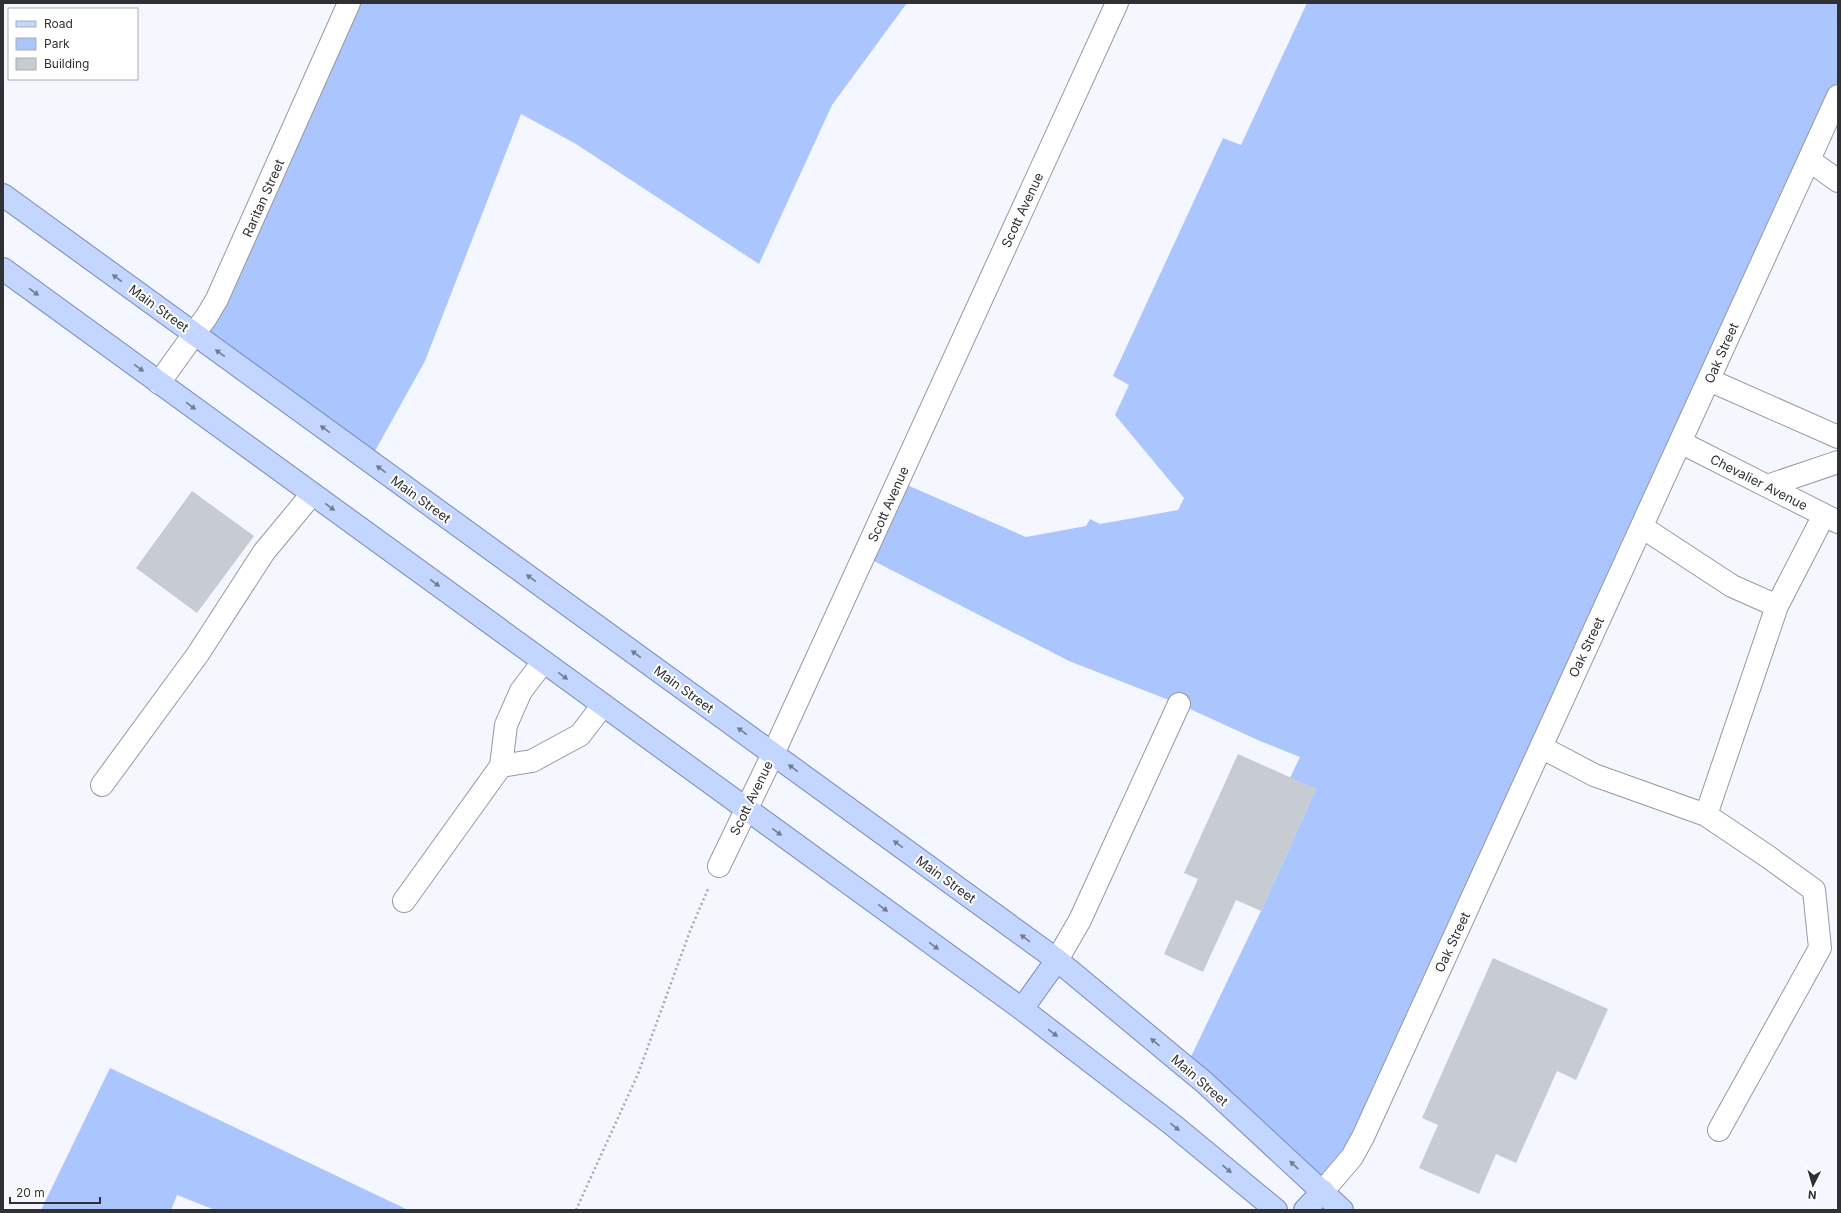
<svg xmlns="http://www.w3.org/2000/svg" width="1841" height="1213" font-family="Inter,sans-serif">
<rect width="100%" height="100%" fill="#f4f7ff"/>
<!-- green -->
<path fill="#abc5fe" d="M348,3H907L832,105L759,264L576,144L521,114L425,361L370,460L194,334Z
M1307,3H1838V96L1363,1137L1323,1191L1186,1067L1261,911L1316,789L1290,778L1300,757L1260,741L1179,704L1069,661L864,556L898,481L1026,537L1086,526L1090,519L1100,524L1178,510L1184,498L1115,415L1129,385L1113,376L1223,138L1241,145Z
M110,1068L408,1210H215L177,1195L171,1210H41Z"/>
<!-- building -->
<path fill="#c7cbd2" d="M192,491L254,536L197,613L136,568Z
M1238,754L1316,789L1261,911L1236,900L1203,972L1164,954L1198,879L1184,873Z
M1493,958L1608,1009L1576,1080L1557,1071L1516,1163L1496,1154L1479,1194L1419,1168L1438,1125L1422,1118Z"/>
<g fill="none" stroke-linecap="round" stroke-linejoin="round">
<!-- minor casing -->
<g stroke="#9599a0" stroke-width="24">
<path id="minor" d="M1809,160L1838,181
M1709,380L1838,437
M159,383L207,316L217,299L349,3
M1680,442L1838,522
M1767,486L1838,462
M1777,606L1824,515
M1541,747L1594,775L1706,815L1777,606L1732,586L1642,527
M501,766L506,725L521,691L543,662
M102,785L198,654L264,552L312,494
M1706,815L1767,856L1814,890L1820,948L1719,1130
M719,866L773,754L1117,3
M404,901L501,766L532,761L580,735L603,705
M1057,960L1080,920L1179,704
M1323,1191L1352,1157L1363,1137L1838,96"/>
</g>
<!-- major casing -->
<g stroke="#768ab8" stroke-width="24">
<path id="major" d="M3,195L1057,960L1205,1083L1342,1210
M3,269L1022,1009L1173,1125L1276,1210
M1022,1009L1057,960
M1305,1210L1323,1191"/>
</g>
<!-- path -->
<path stroke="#a6a8ae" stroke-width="2.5" stroke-dasharray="2 3" stroke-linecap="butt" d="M576,1210L638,1074L690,931L708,889"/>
<!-- minor -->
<use href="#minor" stroke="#fff" stroke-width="22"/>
<!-- major -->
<use href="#major" stroke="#c3d6ff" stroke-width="22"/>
</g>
<!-- one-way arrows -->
<defs><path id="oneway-solid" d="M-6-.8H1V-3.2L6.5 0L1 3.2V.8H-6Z"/></defs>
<g fill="#727b8f">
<use href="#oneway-solid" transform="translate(117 278) rotate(-144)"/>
<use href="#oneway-solid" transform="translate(34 292) rotate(36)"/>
<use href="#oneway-solid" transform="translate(220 353) rotate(-144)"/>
<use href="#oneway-solid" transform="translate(139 368) rotate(36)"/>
<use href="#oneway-solid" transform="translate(191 406) rotate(36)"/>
<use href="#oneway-solid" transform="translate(325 429) rotate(-144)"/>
<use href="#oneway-solid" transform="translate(381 469) rotate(-144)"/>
<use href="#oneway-solid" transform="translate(330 507) rotate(36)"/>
<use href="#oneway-solid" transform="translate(531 578) rotate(-144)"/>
<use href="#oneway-solid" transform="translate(435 583) rotate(36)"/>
<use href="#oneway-solid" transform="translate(636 654) rotate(-144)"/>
<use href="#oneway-solid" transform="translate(563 676) rotate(36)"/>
<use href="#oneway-solid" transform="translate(742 731) rotate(-144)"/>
<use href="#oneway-solid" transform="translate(793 768) rotate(-144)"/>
<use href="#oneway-solid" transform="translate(777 832) rotate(36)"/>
<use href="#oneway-solid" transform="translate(898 844) rotate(-144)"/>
<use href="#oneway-solid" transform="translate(883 908) rotate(36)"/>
<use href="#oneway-solid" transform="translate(1025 938) rotate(-144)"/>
<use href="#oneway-solid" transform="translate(934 946) rotate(36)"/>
<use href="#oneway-solid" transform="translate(1053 1033) rotate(37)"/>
<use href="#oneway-solid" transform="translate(1155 1042) rotate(-140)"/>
<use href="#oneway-solid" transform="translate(1175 1127) rotate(39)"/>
<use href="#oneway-solid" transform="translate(1294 1165) rotate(-137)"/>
<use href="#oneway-solid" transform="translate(1227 1169) rotate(40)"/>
</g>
<g text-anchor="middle" stroke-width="4" stroke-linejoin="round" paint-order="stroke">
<!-- street labels -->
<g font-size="13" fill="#303134" stroke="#fff">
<text transform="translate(263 198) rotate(-66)" y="5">Raritan Street</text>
<text transform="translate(1022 210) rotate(-65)" y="5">Scott Avenue</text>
<text transform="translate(159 308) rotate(36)" y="5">Main Street</text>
<text transform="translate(1721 353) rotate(-66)" y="5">Oak Street</text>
<text transform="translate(1759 482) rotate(27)" y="5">Chevalier Avenue</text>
<text transform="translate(421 499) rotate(36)" y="5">Main Street</text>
<text transform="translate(888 504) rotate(-66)" y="5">Scott Avenue</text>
<text transform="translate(1586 647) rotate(-65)" y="5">Oak Street</text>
<text transform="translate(684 689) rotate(36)" y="5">Main Street</text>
<text transform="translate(751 798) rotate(-64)" y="5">Scott Avenue</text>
<text transform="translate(946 879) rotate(36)" y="5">Main Street</text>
<text transform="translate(1452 942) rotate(-65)" y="5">Oak Street</text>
<text transform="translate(1200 1080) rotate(41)" y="5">Main Street</text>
</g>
</g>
<!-- border -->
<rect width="1841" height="1213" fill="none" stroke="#303134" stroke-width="8"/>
<!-- legend -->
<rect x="8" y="8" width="130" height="72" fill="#ffffff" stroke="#acadae"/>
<rect x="16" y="21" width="20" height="6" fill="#c3d6ff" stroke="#acadae"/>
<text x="44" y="28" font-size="12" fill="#303134">Road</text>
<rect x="16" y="38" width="20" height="12" fill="#abc5fe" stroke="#acadae"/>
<text x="44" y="48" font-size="12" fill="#303134">Park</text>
<rect x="16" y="58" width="20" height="12" fill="#c7cbd2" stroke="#acadae"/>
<text x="44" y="68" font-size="12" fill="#303134">Building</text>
<!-- north arrow -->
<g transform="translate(1813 1185) rotate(185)" stroke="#ffffff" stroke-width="3" paint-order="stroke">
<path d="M0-3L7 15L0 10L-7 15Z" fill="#303134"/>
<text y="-6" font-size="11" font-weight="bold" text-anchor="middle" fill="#303134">N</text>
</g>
<!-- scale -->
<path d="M10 1197v6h90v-6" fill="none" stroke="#303134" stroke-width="2"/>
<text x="16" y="1197" font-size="12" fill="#303134" stroke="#ffffff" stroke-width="3" paint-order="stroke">20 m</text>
</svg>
